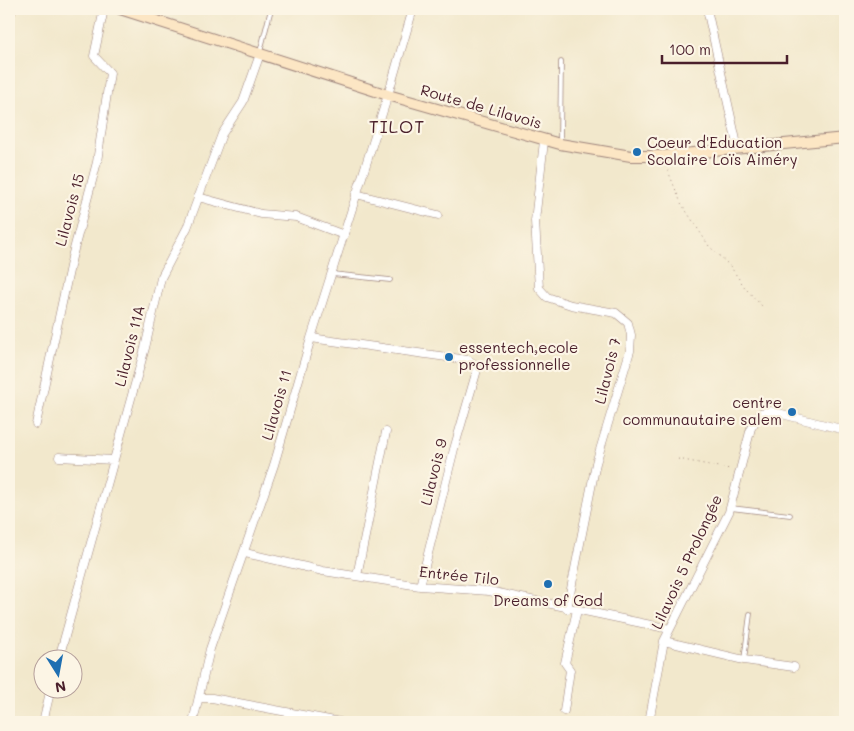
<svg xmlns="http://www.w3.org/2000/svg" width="854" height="731" font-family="Mali,sans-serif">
<rect width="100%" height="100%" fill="#fcf5e5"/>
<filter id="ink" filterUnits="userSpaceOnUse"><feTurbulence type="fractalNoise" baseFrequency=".02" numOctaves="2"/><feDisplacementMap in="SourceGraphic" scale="10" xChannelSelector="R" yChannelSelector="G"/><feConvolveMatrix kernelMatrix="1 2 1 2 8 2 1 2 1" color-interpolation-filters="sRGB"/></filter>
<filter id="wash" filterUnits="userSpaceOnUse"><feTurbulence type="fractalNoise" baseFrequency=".0096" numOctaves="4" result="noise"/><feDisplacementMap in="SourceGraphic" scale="20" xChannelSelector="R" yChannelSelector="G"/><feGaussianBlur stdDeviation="1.12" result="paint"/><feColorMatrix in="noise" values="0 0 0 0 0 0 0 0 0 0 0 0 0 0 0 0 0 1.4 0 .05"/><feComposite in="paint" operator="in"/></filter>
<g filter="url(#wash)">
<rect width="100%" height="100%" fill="#f2e8cc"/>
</g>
<g filter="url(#ink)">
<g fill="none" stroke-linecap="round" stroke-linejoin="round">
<!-- service casing -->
<g stroke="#9e847c" stroke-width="5.5">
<path id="service" d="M260,52L271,9
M560,143L561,62
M332,274L390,280
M731,508L790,515
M744,660L750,614"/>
</g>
<!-- minor casing -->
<g stroke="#9e847c" stroke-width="9">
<path id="minor" d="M707,9L738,149
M9,20L12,9
M544,141L535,221L539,288L547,297L571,305L616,313L628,323L631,335L630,351L596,463L567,609
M356,194L438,215
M198,197L261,214L296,217L344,235
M311,338L468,360L476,365L477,370L454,449L420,586
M36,424L72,257L97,162L110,73L94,56L104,9
M59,457L113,460
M245,553L323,571L420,586L489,591L670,629
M357,576L386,432
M664,641L744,660L794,667
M59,658L145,348L161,278L187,228L222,134L243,102L260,54
M200,698H212L340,722
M564,711L570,670L565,663L577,610
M43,722L51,688
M193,722L210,649L274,465L311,338L388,95L413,9
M649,722L664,641L729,512L751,428L761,413L770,411L845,430"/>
</g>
<!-- secondary casing -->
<g stroke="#9e847c" stroke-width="12">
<path id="secondary" d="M120,9L388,95L560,144L631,156H663L845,138"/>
</g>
<!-- path -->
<path stroke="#9e847c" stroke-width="1" stroke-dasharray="1 4" stroke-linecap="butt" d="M666,166L681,203L709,246L730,266L746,289L762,306
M678,459L730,469"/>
<!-- service -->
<use href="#service" stroke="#fff" stroke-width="4"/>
<!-- minor -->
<use href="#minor" stroke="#fff" stroke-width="8"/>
<!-- secondary -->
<use href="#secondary" stroke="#fce6c4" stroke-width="10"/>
</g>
</g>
<!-- markers -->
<g fill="#1f6fb2" stroke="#fcf5e5" stroke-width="2">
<circle cx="637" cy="152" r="5"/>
<circle cx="449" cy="357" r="5"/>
<circle cx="792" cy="412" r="5"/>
<circle cx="548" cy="584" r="5"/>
</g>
<g text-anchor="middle" stroke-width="4.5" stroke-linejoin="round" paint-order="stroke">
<!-- street labels -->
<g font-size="15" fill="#4a1f2b" stroke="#fcf5e5">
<text transform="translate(481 107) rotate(16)" y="5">Route de Lilavois</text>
<text transform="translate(70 210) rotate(-75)" y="5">Lilavois 15</text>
<text transform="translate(130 346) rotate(-76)" y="5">Lilavois 11A</text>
<text transform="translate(608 371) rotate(-76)" y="5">Lilavois 7</text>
<text transform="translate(277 405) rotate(-74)" y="5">Lilavois 11</text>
<text transform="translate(434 472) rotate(-76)" y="5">Lilavois 9</text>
<text transform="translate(687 562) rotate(-65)" y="5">Lilavois 5 Prolongée</text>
<text transform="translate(459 576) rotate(6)" y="5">Entrée Tilo</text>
</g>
<!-- poi labels -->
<g font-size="15" fill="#4a1f2b" stroke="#fcf5e5" text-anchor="start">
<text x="647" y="148">Coeur d'Education<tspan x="647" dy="17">Scolaire Loïs Aiméry</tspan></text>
<text x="459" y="353">essentech,ecole<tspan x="459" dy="17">professionnelle</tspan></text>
<text x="782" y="408" text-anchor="end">centre<tspan x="782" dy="17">communautaire salem</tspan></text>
<text x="548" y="606" text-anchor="middle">Dreams of God</text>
</g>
<!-- quarter labels -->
<g font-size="18" letter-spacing="1" fill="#4a1f2b" stroke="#fcf5e5">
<text x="397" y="133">TILOT</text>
</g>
</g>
<!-- margin -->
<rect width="854" height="731" fill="none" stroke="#fcf5e5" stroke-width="30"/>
<!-- north arrow -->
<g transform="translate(58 674) rotate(169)"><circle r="24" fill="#fcf5e5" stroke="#b59f9b"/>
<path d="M0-4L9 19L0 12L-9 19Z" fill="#1f6fb2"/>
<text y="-8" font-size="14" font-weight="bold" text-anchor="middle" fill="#4a1f2b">N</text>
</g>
<!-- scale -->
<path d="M662 55v8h125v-8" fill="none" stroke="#4a1f2b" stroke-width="2.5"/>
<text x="669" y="55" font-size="15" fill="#4a1f2b" stroke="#fcf5e5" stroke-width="4" paint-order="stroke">100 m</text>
</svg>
